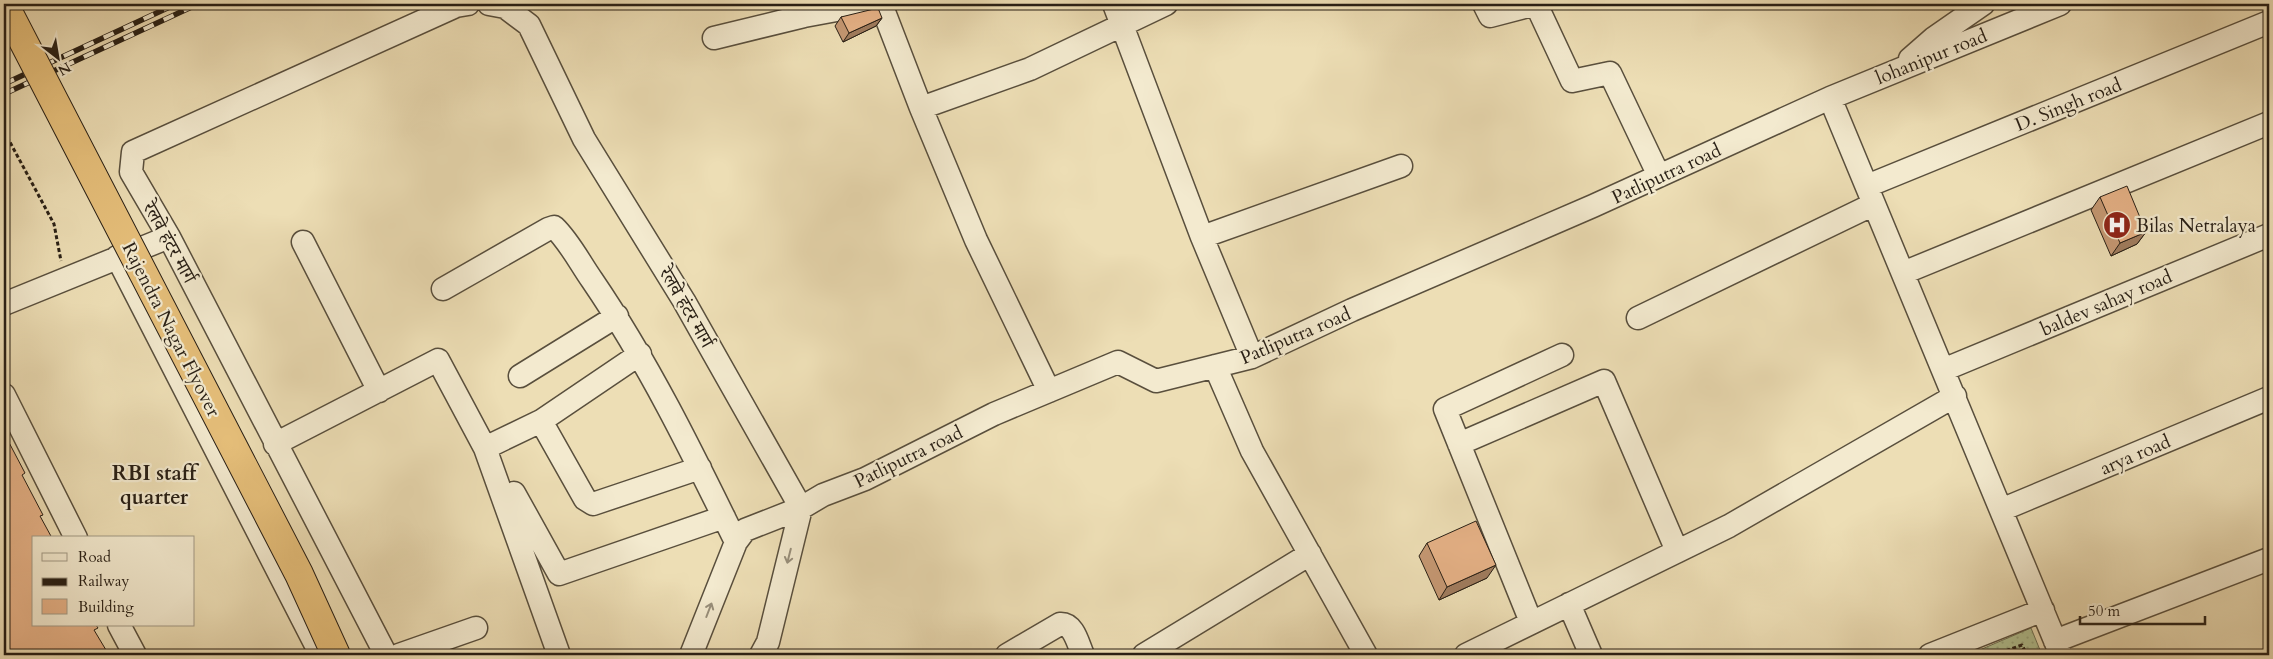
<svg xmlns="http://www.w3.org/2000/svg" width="2273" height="659" font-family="Cardo,'Noto Serif Devanagari',serif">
<defs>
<pattern id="park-dots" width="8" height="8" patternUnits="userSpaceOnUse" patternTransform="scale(1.25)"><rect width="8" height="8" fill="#b2c292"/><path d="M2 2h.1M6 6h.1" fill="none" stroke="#99a67d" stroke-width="1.8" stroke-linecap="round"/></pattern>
</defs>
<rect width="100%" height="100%" fill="#eddeb5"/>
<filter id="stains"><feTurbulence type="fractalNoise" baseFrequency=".004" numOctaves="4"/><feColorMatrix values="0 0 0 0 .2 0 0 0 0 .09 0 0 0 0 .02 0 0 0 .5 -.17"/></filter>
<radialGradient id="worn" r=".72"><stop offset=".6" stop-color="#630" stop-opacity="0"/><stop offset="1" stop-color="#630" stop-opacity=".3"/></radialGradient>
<!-- park -->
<path fill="url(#park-dots)" stroke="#6d7054" d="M2031,628L2042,655H1968Z"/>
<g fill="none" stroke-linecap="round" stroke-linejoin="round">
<!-- minor casing -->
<g stroke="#594f3d" stroke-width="25">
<path id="minor" d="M489,4L505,7L529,25L584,139L684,301L801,508L768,642L761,655
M881,4L921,108
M1114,4L1202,237L1252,357
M1484,4L1490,16L1536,4L1572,81L1610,73L1659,176
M714,38L804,16L869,4
M1910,59L1934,38L1983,4
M1830,98L2061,655
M1867,186L2269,22
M1202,237L1401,166
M303,242L379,391
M117,257L321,655
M1903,273L2269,123
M443,289L548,229L554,227C569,241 580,263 592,280C648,362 692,452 736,542
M4,304L169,237
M1638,318L1874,204
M1215,366L1252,451L1366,655
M1943,370L2269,235
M520,376L617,316
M1049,391L976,240L921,108L1030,69L1166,4
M4,395L76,538
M541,421L585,499L593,504L700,468
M275,444L438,360L485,448L559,655
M1459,444L1604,381L1677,551
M485,448L541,421L640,354
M514,493L559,574L724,517
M2001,510L2269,398
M1569,604L1591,655
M1531,622L1445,409L1562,355
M119,625L135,655
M2055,641L2269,559
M386,655L169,237L131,172L133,152L456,6L468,4
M399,655L476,628
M691,655L736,542L745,530L801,508L823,495L865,479L994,414L1118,362L1156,381L1252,357L1352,310L1593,206L1830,98L2060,4
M1007,655L1060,624C1074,623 1078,644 1083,655
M1144,655L1310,554
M1466,655L1729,526L1955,396
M1930,655L2043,610"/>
</g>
<!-- path -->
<path stroke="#281f15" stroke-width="3" stroke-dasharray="4 2.5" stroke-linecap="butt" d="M4,131L54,224L61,261
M1994,655L2022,645L2027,655"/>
<!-- minor -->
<use href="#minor" stroke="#f3eacf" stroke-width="22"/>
<!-- rail casing -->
<g stroke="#281f15" stroke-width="5.5">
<path id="rail" d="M4,84L176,4
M4,94L198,4"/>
</g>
<!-- rail -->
<use href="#rail" stroke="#f3eacf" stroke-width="4" stroke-dasharray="11" stroke-linecap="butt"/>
<!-- major-bridge casing -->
<g stroke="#281f15" stroke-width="30" stroke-linecap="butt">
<path id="major-bridge" d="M4,4L299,574L336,655"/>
</g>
<!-- major-bridge -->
<use href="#major-bridge" stroke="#e6bf7a" stroke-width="28"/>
</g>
<!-- wall -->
<path fill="#c59873" stroke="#281f15" d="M841,17L882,18L876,26L843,42L835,26Z
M2100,197L2146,232L2137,244L2111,256L2091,210Z
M1427,543L1487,578L1439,600L1419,556Z"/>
<!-- shaded-wall -->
<path fill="#a07c5e" stroke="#281f15" d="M882,18L876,26L843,42L849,33Z
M2146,232L2137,244L2111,256L2120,243Z
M1496,565L1487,578L1439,600L1447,587Z"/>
<!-- building -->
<path fill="#e5b186" stroke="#281f15" d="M878,8L882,18L849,33L841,17Z
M2127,186L2146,232L2120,243L2100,197Z
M4,433L25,473L22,475L43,515L40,516L52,538H34V625H96L98,628L94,630L109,655H4Z
M1476,521L1496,565L1447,587L1427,543Z"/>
<!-- one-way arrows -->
<defs><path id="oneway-shaft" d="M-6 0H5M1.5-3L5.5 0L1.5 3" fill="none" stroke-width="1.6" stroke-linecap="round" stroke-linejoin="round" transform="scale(1.25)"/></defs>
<g stroke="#988f7b">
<use href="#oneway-shaft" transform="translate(789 556) rotate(104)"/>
<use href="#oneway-shaft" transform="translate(709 610) rotate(-69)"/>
</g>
<!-- icons -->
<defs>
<g id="hospital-disc" transform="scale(1.4375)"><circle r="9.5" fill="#8f2418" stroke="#f3eacf"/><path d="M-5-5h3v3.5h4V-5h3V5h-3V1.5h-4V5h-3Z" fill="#fff"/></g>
</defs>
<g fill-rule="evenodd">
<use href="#hospital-disc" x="2117" y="225"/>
</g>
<g text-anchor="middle" stroke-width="4.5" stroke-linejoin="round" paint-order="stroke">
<!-- street labels -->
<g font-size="19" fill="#281f15" stroke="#f3eacf">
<text transform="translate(1931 56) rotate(-22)" y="7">lohanipur road</text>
<text transform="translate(2068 104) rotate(-22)" y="7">D. Singh road</text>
<text transform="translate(1666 173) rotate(-25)" y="7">Patliputra road</text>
<text transform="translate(170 242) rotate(61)" y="7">रेलवे हंटर मार्ग</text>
<text transform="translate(2106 302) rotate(-23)" y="7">baldev sahay road</text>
<text transform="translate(687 307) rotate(60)" y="7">रेलवे हंटर मार्ग</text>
<text transform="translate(172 329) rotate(63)" y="7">Rajendra Nagar Flyover</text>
<text transform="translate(1295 335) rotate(-23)" y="7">Patliputra road</text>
<text transform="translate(2135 454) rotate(-23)" y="7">arya road</text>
<text transform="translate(908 456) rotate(-26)" y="7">Patliputra road</text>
</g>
<!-- poi labels -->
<g font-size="19" fill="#281f15" stroke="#f3eacf" text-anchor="start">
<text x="2136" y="232">Bilas Netralaya</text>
</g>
<!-- quarter labels -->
<g font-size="21" font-weight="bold" fill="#281f15" stroke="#f3eacf">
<text x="154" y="480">RBI staff<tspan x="154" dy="24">quarter</tspan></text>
</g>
</g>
<!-- margin -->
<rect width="2273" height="659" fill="none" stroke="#eddeb5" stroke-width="20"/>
<rect x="5" y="5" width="2263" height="649" fill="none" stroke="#281f15" stroke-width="2.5"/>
<rect x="10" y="10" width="2253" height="639" fill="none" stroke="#281f15"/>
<!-- legend -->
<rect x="32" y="536" width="162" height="90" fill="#f3eacf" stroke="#a29985"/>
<rect x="42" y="553" width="25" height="8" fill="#f3eacf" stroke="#a29985"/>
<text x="78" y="562" font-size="15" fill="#281f15">Road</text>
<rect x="42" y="578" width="25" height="8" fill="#281f15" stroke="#a29985"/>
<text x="78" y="586" font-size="15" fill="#281f15">Railway</text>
<rect x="42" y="599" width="25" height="15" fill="#e5b186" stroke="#a29985"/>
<text x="78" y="612" font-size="15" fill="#281f15">Building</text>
<!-- north arrow -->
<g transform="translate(58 58) rotate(149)" stroke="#f3eacf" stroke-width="4" paint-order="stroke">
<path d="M0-4L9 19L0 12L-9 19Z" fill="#281f15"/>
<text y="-8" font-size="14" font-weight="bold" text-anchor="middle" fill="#281f15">N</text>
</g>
<!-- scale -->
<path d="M2080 616v8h125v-8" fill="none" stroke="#281f15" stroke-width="2.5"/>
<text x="2088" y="616" font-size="15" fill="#281f15" stroke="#f3eacf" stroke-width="4" paint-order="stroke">50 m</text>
<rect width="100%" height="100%" filter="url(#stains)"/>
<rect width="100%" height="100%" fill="url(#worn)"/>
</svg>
